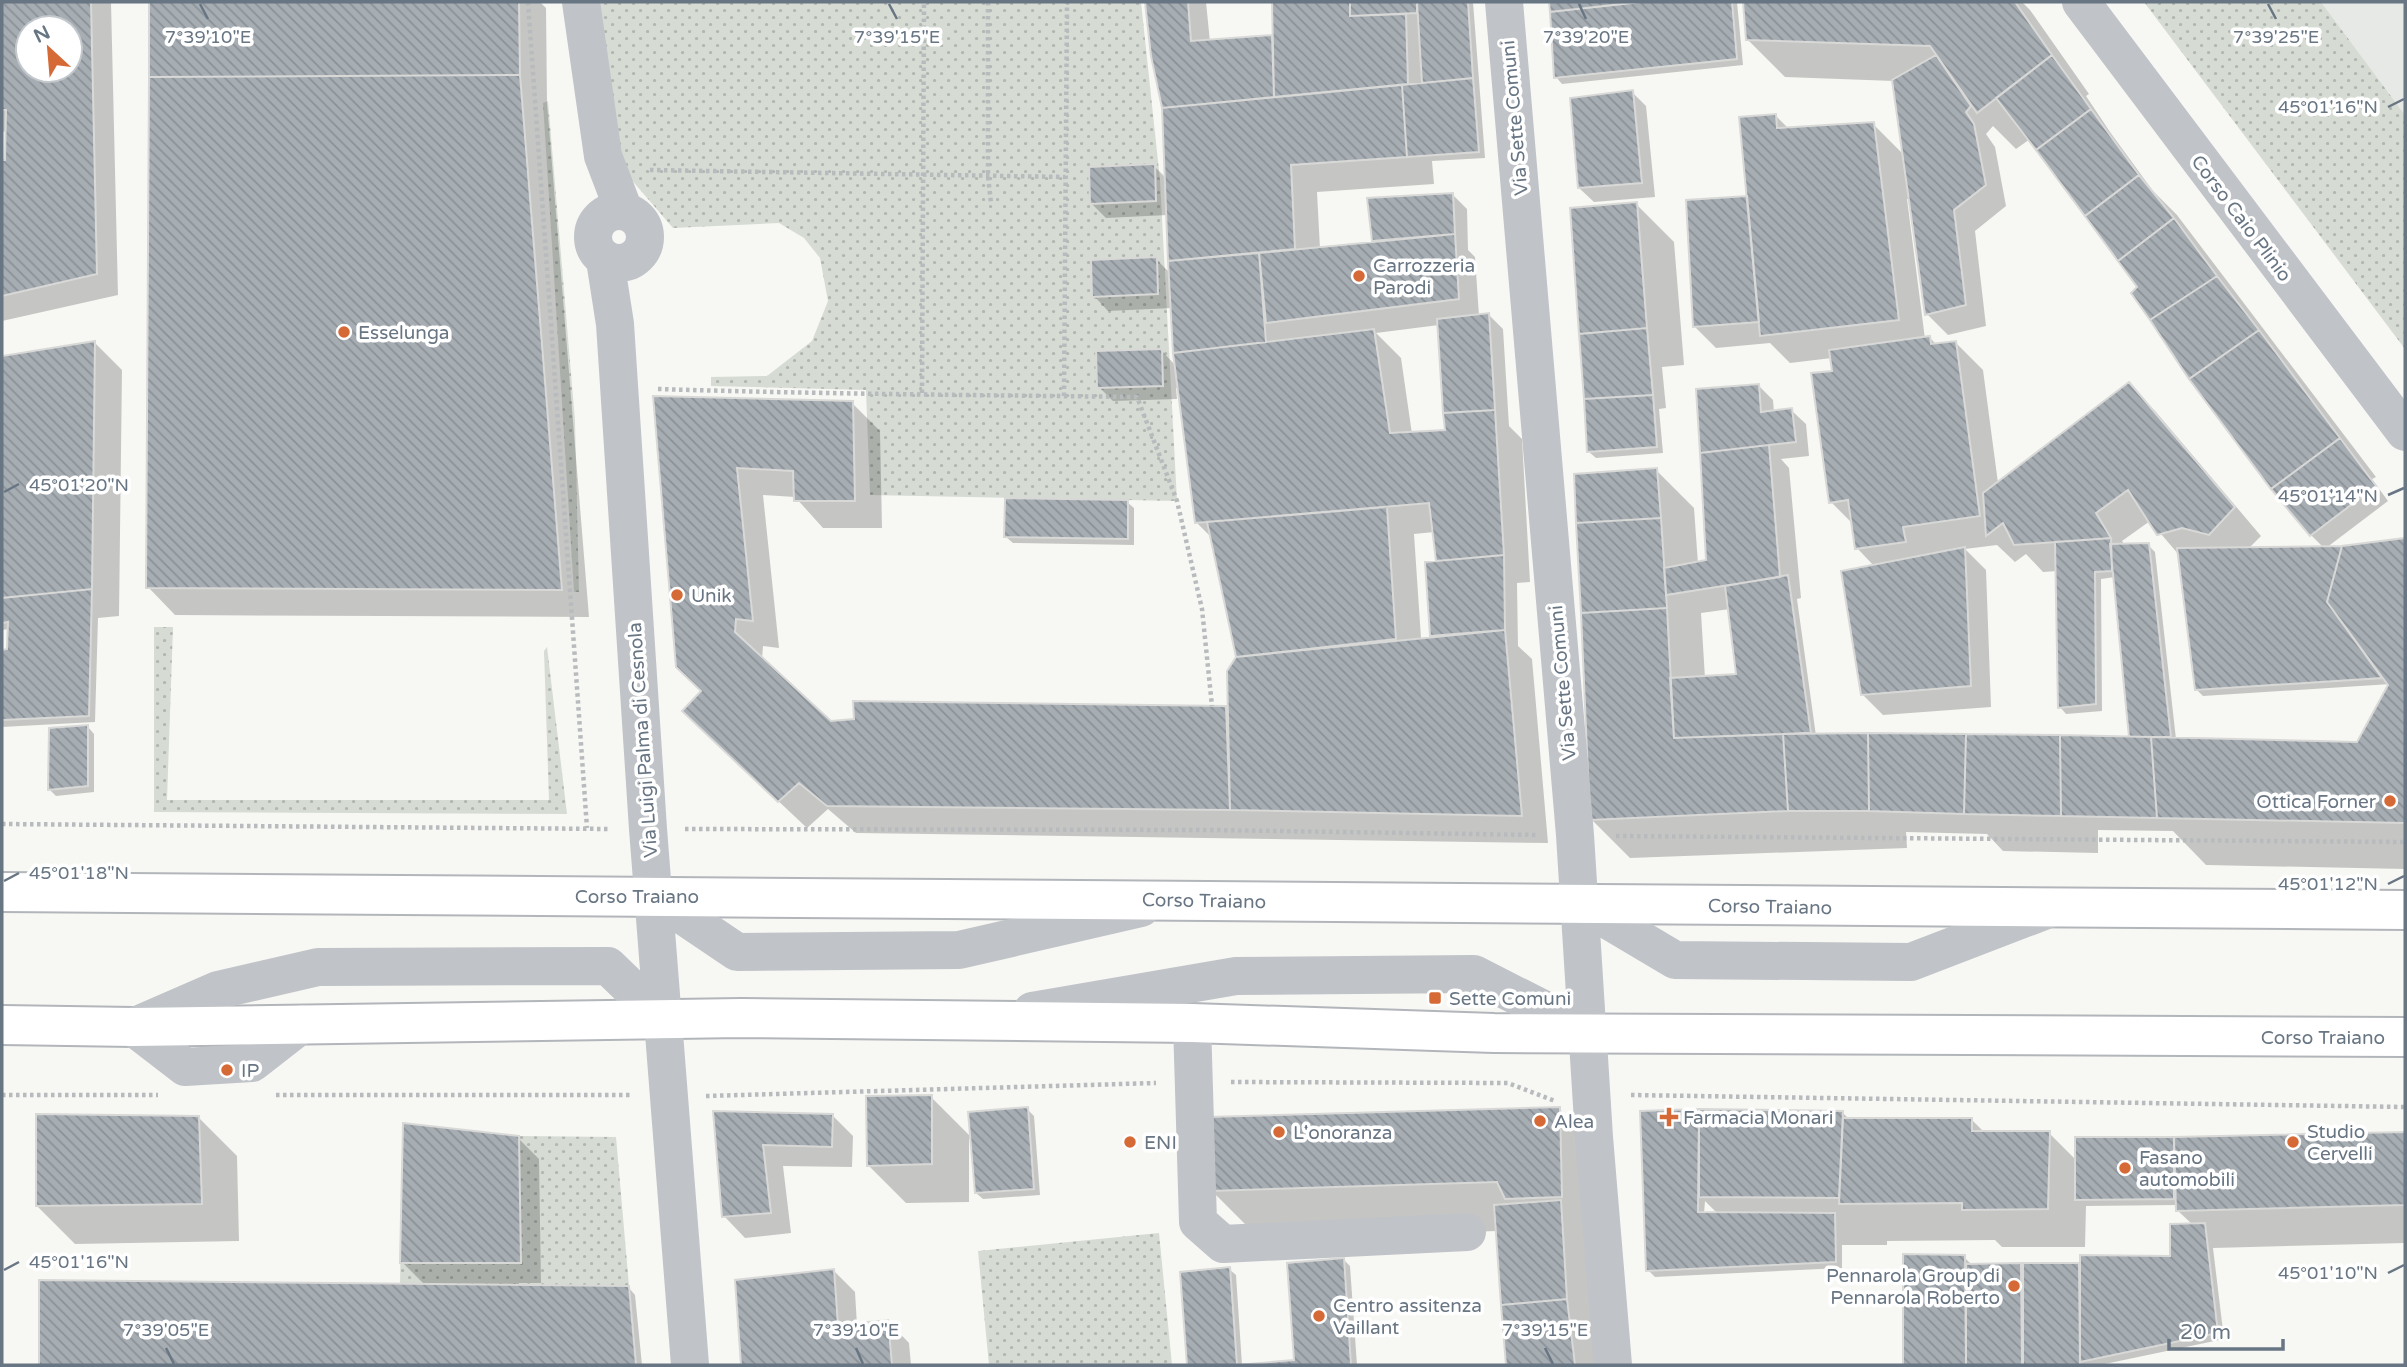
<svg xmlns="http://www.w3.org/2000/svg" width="2407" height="1367" font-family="'Varela Round',sans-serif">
<defs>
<pattern id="grass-dots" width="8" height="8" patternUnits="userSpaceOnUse" patternTransform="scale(1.75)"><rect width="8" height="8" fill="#d6dbd4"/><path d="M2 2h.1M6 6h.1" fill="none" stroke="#b1b6b1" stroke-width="1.8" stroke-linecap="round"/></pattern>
<pattern id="building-back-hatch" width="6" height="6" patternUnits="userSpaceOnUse" patternTransform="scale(1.75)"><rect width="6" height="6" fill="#a6adb3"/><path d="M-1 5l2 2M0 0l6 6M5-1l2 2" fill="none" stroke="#8b9197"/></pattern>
</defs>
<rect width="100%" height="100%" fill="#f7f7f4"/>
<!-- built -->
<path fill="#e7e9e7" d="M2321,2H2405V115Z"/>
<!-- grass -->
<path fill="url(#grass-dots)" d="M595,2H1141L1160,180L1177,501L870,495L866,390L711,386V377L767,376L812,341L828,301L820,258L804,238L779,223L673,228L623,170Z
M2144,2H2321L2405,115V349Z
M548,101L575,421L579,592H574L543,103Z
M154,627H173L167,800H549L544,651L547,647L567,814L154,812Z
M403,1123L401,1263H520L519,1136L616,1137L629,1286L400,1284Z
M1159,1233L1172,1365H989L978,1251Z"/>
<!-- shadow -->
<path fill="#0003" fill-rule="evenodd" d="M2,2H111L118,295L2,321V162L7,161L8,131L2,132ZM28,28H70V70H28Z
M150,2H540L546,8L547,103L589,617L175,615L148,587Z
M1147,2H1206L1210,42L1274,37L1273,2H1473L1485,158L1432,161L1434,184L1317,192L1320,249L1377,243L1373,240L1453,195L1467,209L1468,250L1475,257L1479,316L1489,315L1503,329L1509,426L1522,439L1530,582L1517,583L1518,646L1532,659L1548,843L856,833L828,809L807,828L712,739L655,398L852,403L880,431L882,528H823L795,497L763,495L779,648L763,646L762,659L830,723L855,721V703L1228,708L1238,658L1212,538L1196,522L1179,388H1176L1177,399L1113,401L1099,387L1161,350L1176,366L1172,308L1108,311L1094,296L1156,259L1171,274L1168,215L1106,218L1092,204L1154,166L1167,179L1164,108L1153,56ZM1439,325L1447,431L1412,434L1401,358L1376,333ZM1434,532L1438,562L1431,635L1434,637L1421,638L1414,534Z
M1551,2H1628V5L1737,2L1743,65L1562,84L1556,77Z
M1745,2H2022L2030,10L2089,94L2086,96L2110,132L2153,191L2177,215L2376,477L2372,479L2388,501L2326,548L2405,540V869L2206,865L2173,831L2098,830V853L2003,851L1987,834L1906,832L1907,848L1630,858L1592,820L1656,470L1694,508L1698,564L1708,562L1759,386L1773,400L1774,412L1791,410L1806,424L1809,456L1781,459L1789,468L1801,598L1797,599L1816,736L2131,738L2115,577L2101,579L2102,711L2066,714L2060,707L2058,571L2043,572L2026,554L2015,562L1997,545L1965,549L1986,570L1991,707L1883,715L1862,694L1874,566L1857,548L1854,525L1831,502L1832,358L1790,363L1770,343L1716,348L1695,327L1749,200L1775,115L1789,129L1873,124L1904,155L1894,81L1785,77L1747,39ZM1993,126L2016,149L2030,139L2139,287L2311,535L2324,548L2248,549L2261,536L2156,412L2129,384L1998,483L1983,370L1955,342L1937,345L1930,338L1925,339L1907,199H1910L1927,314L1948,335L1986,326L1975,231L2006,206L1995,147L1986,134ZM2150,521L2179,555L2196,689L2203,696L2391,684L2358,744L2176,739L2155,552L2148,545H2125L2122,541ZM1730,609L1738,676L1705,678L1701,613Z
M1632,92L1646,106L1655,197L1594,202L1579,188Z
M1636,204L1674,242L1684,365L1662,367L1666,408L1659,409L1663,453L1596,458L1589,452Z
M95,343L122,370L119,616L98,618L95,722L2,727V651H9V629L2,630V358Z
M1127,502L1134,508V545L1013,543L1006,537Z
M88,727L94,734V792L56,796L49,789Z
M931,1097L972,1138L1027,1109L1034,1116L1040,1195L983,1199L976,1193L972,1139H969V1202L906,1203L868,1165Z
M1559,1109L1607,1156L1608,1365H1508L1498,1231L1259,1238L1211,1190Z
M1699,1111L1842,1112L1849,1119H1971L1985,1133H2049L2077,1161L2173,1139L2176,1142V1138L2405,1133V1243L2213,1248L2224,1339L2100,1365H1905V1256L1964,1257L1971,1264L2021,1265L2025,1269V1265L2172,1257L2193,1225L2177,1210V1205L2086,1206L2085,1247H2002L1995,1240L1887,1241V1245H1842V1268L1655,1277L1648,1270L1642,1113ZM1705,1201L1718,1214H1704Z
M715,1113L832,1115L853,1136L852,1167L783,1166L791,1233L745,1238L724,1216Z
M199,1118L237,1156L239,1241L75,1244L37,1206Z
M518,1138L539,1159L541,1283H519V1287L629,1288L635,1295L642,1365H41V1282L426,1286L402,1262Z
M1343,1259L1350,1266L1357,1365H1255L1296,1362Z
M1229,1269L1236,1275L1242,1365H1189L1182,1274Z
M834,1271L855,1292L857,1325L888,1321L909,1343L911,1365H743L737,1281Z"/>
<!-- building -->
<path fill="url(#building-back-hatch)" stroke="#d8d8d7" stroke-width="2" fill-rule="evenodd" d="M2,2H91L97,274L2,296V160H5L6,110H2ZM28,28H70V70H28Z
M149,2H519L520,75L149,77Z
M1145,2H1188L1191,41L1272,35L1274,97L1162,108L1151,56Z
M1272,2H1350V16L1406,14L1408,84L1274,97Z
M1350,2H1417V13L1350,16Z
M1417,2H1468L1473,78L1422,83Z
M1549,2H1622V4L1550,12Z
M1642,2H1732L1737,59L1554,78L1550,12Z
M1743,2H2015L2052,55L1977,113L1930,46L1746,40Z
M1936,55L1971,106L1966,112L1974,124L1986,185L1954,210L1966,305L1925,315L1892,80Z
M2052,55L2091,109L2036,150L1996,98Z
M520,75L562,590L146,588L149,77Z
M1473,78L1479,152L1407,157L1402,85Z
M1402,85L1407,157L1291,165L1295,249L1168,261L1162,108Z
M1633,90L1642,183L1578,188L1570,98Z
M2091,109L2139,175L2085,216L2036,150Z
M1776,114L1777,128L1874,122L1899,320L1760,336L1739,117Z
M1155,164L1156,201L1090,204L1089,167Z
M2139,175L2174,218L2118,261L2085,216Z
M1453,193L1455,234L1372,241L1367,198Z
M1747,196L1759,322L1693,327L1686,200Z
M1637,202L1647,328L1579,334L1570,208Z
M2174,218L2217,276L2150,320L2131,293L2137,287L2118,261Z
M1455,234L1459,299L1266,323L1259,253Z
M1259,253L1266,342L1173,353L1168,261Z
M1157,257L1158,294L1092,297L1091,260Z
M2217,276L2259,330L2189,379L2150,320Z
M1489,313L1495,410L1443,413L1437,319Z
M1647,328L1653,395L1584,399L1579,334Z
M1374,329L1390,433L1445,430L1443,413L1495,410L1504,555L1436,561L1429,503L1195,523L1173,353Z
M2259,330L2340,438L2271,489L2189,379Z
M1930,336L1931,344L1956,341L1980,516L1903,527L1906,542L1855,549L1848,500L1829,503L1811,373L1832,371L1829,350Z
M95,341L92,589L2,598V356Z
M1162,349L1163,386L1097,388L1096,351Z
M2129,382L2235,507L2209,535L2182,528L2157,535L2128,490L2096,513L2111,538L2014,545L2003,523L1986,536L1983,493Z
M1759,384L1761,412L1792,408L1796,442L1700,453L1696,389Z
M1653,395L1657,447L1587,452L1584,399Z
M653,396L853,401L855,501H794L793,471L737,468L753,621L736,619L735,632L831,721L854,719L853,701L1226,706L1230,810L827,806L799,783L778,802L682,711L701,691L676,667Z
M2340,438L2376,486L2310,536L2271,489Z
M1769,445L1780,577L1666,595L1664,568L1706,560L1700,453Z
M1657,468L1661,518L1576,523L1574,474Z
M1005,498L1128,500V539L1004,537Z
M1387,507L1396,639L1236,657L1207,522Z
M1661,518L1667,608L1581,613L1576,523Z
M2111,538L2112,571L2095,572L2096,704L2058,708L2055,542Z
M2405,538V823L2157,818L2151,737L2357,742L2388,685L2327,602L2342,546Z
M2149,543L2171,737H2129L2110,544Z
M2342,546L2327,602L2382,678L2195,690L2177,548Z
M1965,547L1971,686L1861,695L1841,571Z
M1504,555L1505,630L1430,636L1425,562Z
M1788,575L1811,733L1674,738L1670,678L1736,674L1725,586Z
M92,589L89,716L2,720V650L7,649L8,622L2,623V598Z
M1667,608L1674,738L1783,734L1788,811L1590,820L1581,613Z
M1505,630L1522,816L1230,810L1227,671L1236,657Z
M88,725V786L48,790L49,728Z
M1868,733L1966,734L1964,814L1869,811Z
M1868,733L1869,811H1788L1783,734Z
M1966,734L2060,735L2061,816L1964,814Z
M2060,735L2151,737L2157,818L2061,816Z
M932,1095V1164L867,1166L866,1096Z
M1028,1107L1034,1189L975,1193L968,1112Z
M1560,1107L1562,1197L1505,1199L1497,1182L1210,1191L1208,1117Z
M1699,1109L1843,1111L1839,1198L1699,1197Z
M1699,1109L1698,1212L1835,1213L1836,1262L1646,1271L1640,1111Z
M713,1111L833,1114L832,1147L763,1145L771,1213L722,1217Z
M36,1114L199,1116L202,1204L36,1206Z
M1843,1118H1972V1131H2050L2048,1209L1962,1210V1203L1839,1204Z
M403,1123L519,1136L521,1263H400Z
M2405,1132V1205L2176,1211L2174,1137Z
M2075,1137H2174V1199L2075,1200Z
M1561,1200L1567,1299L1501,1305L1494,1205Z
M2205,1223L2218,1333L2080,1362V1255L2170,1256V1224Z
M1903,1254L1965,1255L1966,1365H1903Z
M1344,1258L1351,1365H1187L1180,1272L1230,1267L1237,1365L1294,1360L1287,1263Z
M2021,1263L2022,1365H1966V1264Z
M2023,1263H2079L2080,1365H2023Z
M834,1269L838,1325L888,1320L892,1365H741L735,1280Z
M39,1280L629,1286L636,1365H39Z
M1567,1299L1575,1365H1506L1501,1305Z"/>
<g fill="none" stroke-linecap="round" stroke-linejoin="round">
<!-- major casing -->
<g stroke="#b2b5ba" stroke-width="42">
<path id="major" d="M2,892L2405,910
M2,1025L133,1027L741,1018L1192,1023L1494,1033L2405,1037"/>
</g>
<!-- path -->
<path stroke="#b8bbbd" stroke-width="4.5" stroke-dasharray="3.5 3.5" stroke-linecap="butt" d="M528,2L587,828
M988,2V176L991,203
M650,170L1065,177
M658,389C818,394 977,395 1137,397L1177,501L1202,609L1212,706
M922,393L924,2
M1064,396L1067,2
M2,824L610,829
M685,829L1213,830L1537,835
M1616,836L2405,842
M1231,1082L1508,1083L1555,1101
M2,1095H158
M276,1095H631
M1631,1095L2405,1107
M706,1096L1156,1083"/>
<!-- minor -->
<path stroke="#c0c3c7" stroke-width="38" d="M581,2L603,156L624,211
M1504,2L1575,835L1594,1137L1613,1365
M2081,2L2405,432
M593 237a26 26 0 1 1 52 0a26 26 0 1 1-52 0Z
M605,260L615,324L648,829L690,1365
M654,896L737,952L959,950L1141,908
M1579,903L1675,960L1911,962L2049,909
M1032,1011L1236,976L1474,974L1590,1033
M1192,1023L1198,1222L1223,1244L1467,1232
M302,1024L252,1063L185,1067L133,1027L218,990L318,967L608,966L664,1020"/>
<!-- major -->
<use href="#major" stroke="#fff" stroke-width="38"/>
</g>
<!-- ticks -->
<path fill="none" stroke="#687583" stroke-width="2.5" d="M200,4L208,19M889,4L897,19M1579,4L1586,19M2268,4L2276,19M2388,107L2404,99M4,492L19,484M2388,495L2404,488M4,881L19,873M2388,884L2404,876M4,1270L19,1262M2388,1273L2404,1265M166,1348L174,1364M856,1348L863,1364M1545,1348L1553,1364"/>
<!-- markers -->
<g fill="#d56a36" stroke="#fff" stroke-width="2.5">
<circle cx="1359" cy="276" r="7"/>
<circle cx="344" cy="332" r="7"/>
<circle cx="677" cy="595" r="7"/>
<circle cx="2390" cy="801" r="7"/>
<rect x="1428" y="991" width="14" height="14" rx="3.5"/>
<circle cx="227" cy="1070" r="7"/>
<path d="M1665.5 1106.5h7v7h7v7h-7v7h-7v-7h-7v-7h7z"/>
<circle cx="1540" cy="1121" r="7"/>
<circle cx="1279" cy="1132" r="7"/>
<circle cx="1130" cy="1142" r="7"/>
<circle cx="2293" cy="1142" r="7"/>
<circle cx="2125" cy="1168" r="7"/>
<circle cx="2014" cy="1286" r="7"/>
<circle cx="1319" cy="1316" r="7"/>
</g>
<g text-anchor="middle" stroke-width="7" stroke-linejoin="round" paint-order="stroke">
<!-- street labels -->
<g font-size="19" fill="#687583" stroke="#fff">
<text transform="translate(1514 118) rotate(-95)" y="7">Via Sette Comuni</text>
<text transform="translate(2242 218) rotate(53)" y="7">Corso Caio Plinio</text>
<text transform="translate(1562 683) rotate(-95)" y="7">Via Sette Comuni</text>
<text transform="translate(642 740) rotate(-94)" y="7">Via Luigi Palma di Cesnola</text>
<text x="637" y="903">Corso Traiano</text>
<text transform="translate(1204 900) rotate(1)" y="7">Corso Traiano</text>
<text transform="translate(1770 906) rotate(1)" y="7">Corso Traiano</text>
<text x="2323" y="1044">Corso Traiano</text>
</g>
<!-- poi labels -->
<g font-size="19" fill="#687583" stroke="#fff" text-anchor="start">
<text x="1373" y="272">Carrozzeria<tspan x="1373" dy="22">Parodi</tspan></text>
<text x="358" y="339">Esselunga</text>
<text x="691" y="602">Unik</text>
<text x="2376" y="808" text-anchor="end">Ottica Forner</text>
<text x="1449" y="1005">Sette Comuni</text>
<text x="241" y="1077">IP</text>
<text x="1683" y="1124">Farmacia Monari</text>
<text x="1554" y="1128">Alea</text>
<text x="2307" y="1138">Studio<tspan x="2307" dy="22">Cervelli</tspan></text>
<text x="1293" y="1139">L'onoranza</text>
<text x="1144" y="1149">ENI</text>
<text x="2139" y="1164">Fasano<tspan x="2139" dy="22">automobili</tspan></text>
<text x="2000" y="1282" text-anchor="end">Pennarola Group di<tspan x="2000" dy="22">Pennarola Roberto</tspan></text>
<text x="1333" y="1312">Centro assitenza<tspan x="1333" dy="22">Vaillant</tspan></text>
</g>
</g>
<g font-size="18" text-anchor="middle" fill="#687583" stroke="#fff" stroke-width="7" stroke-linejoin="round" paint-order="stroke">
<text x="208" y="43">7°39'10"E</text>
<text x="897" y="43">7°39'15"E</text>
<text x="1586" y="43">7°39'20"E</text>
<text x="2276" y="43">7°39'25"E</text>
<text x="2328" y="113">45°01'16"N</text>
<text x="79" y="491">45°01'20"N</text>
<text x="2328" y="502">45°01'14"N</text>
<text x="79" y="879">45°01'18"N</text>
<text x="2328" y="890">45°01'12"N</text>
<text x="79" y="1268">45°01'16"N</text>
<text x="2328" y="1279">45°01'10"N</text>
<text x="166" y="1336">7°39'05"E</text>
<text x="856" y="1336">7°39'10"E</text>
<text x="1545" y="1336">7°39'15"E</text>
</g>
<!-- border -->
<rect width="2407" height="1367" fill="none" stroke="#687583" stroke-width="7"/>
<!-- north arrow -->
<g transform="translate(49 49) rotate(334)"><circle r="33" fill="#ffffff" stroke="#c3c8cd" stroke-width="2"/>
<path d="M0-5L12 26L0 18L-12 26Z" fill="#d56a36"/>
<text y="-10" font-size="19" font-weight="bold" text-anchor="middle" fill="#687583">N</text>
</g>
<!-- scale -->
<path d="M2169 1339v10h114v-10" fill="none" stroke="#687583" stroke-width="3.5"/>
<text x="2180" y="1339" font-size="21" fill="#687583" stroke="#ffffff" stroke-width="5" paint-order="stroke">20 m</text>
</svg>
